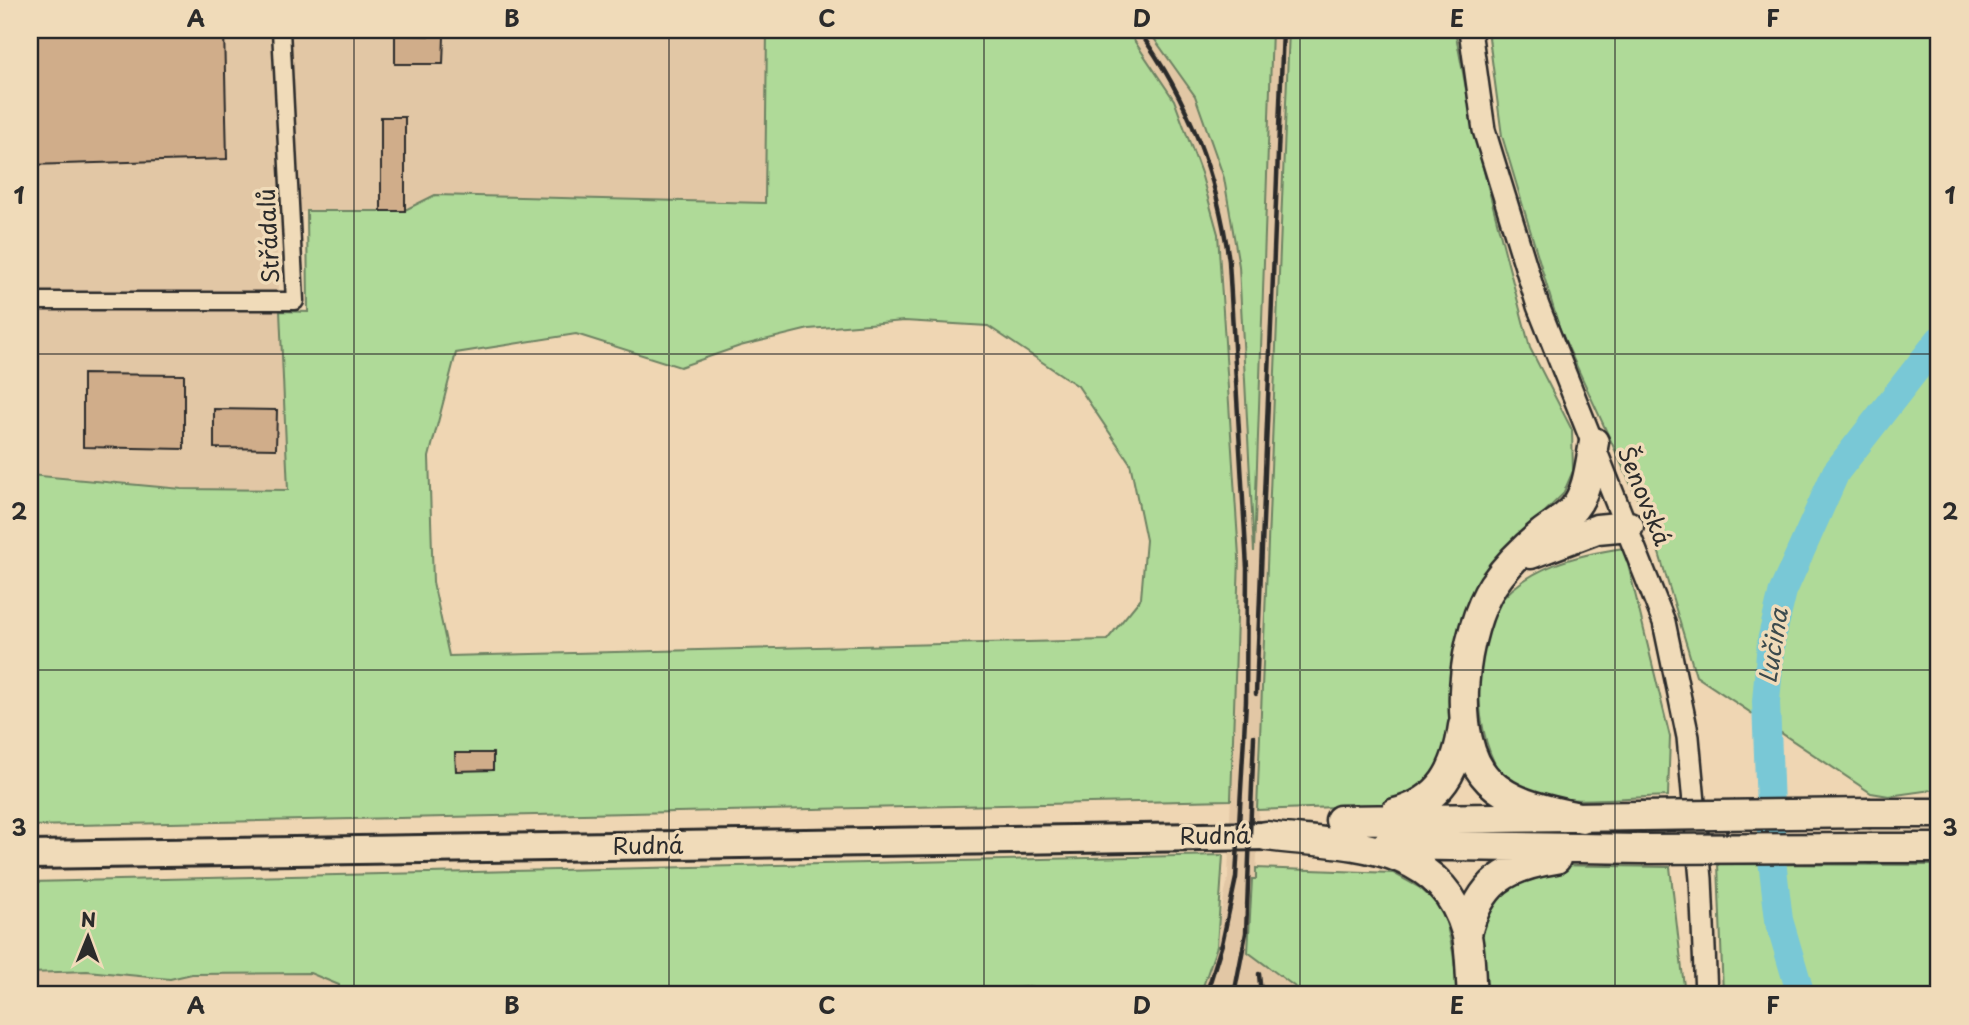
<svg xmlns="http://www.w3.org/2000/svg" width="1969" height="1025" font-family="'Playpen Sans',sans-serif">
<rect width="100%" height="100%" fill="#efd6b3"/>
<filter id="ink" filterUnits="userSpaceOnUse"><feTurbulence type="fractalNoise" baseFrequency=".0143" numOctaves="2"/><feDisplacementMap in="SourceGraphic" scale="14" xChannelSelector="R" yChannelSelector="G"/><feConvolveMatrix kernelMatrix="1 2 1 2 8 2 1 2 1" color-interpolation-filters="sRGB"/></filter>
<g filter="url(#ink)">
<!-- built -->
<path fill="#e2c7a5" d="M30,30H767L765,203L435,195L403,211L275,212L289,491L182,489L30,475Z
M1127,30H1148L1195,96L1224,178L1239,266L1254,540L1272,30H1289L1256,879H1252L1248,952L1306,995H30V939L1218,928L1228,878L1239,557L1223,282L1218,234L1201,173L1174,100Z"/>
<!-- green -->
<path fill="#afda98" stroke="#6d8262" stroke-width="2" fill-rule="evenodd" d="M767,30H1127L1174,100L1201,173L1218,234L1239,557L1231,800L30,826V475L182,489L288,490L280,311L308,312L307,211H403L435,195L765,203ZM904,321L988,326L1078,386L1130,463L1146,540L1141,598L1107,640L449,656L433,582L429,457L456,353L576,334L680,367L740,346L809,329Z
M1148,30H1272L1254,552L1239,266L1224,178L1195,96Z
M1289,30H1455L1475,137L1530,348L1572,430L1573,471L1563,494L1503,553L1474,590L1459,636L1447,754L1439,779L1390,805L1257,810Z
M1488,30H1939V789L1889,796L1871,793L1696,676L1653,533L1560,330L1502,136Z
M1624,548L1670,737L1668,796C1632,797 1543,807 1515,789C1473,760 1468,645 1497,606C1525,567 1580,554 1624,548Z
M1223,855L1217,946L1200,995H1108L1082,990L1028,987L943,992L580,990L525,995H339V985L310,973L192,974L170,979L87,971L30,973V882Z
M1718,864L1939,865V995H1723Z
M1548,865L1670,867L1685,995H1489C1472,923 1482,897 1548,865Z
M1256,868L1393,873L1420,888L1443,909L1453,952L1458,995H1306L1248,952L1252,879H1256Z"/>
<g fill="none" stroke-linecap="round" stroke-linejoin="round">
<!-- river -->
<path stroke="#79c8d6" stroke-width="28" d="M1801,995L1779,920L1772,860L1766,702L1771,641L1783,591L1836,472L1939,340"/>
</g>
<!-- building -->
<path fill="#d0ad8a" stroke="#2b2b2b" stroke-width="2" d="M30,30H224L227,159L30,165Z
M395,35L444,36L443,64H395Z
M381,117H405V211H381Z
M83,374L184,375V449L83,447Z
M214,409L277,410L276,449L214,448Z
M455,753H493V770L456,771Z"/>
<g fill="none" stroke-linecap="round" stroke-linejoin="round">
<!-- minor casing -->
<g stroke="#2b2b2b" stroke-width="21">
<path id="minor" d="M30,301H295L281,30"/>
</g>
<!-- tertiary casing -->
<g stroke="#2b2b2b" stroke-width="26">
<path id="tertiary" d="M1470,30L1484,130L1538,306L1664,622L1688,737L1701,879L1706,995"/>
</g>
<!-- primary casing -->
<g stroke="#2b2b2b" stroke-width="32">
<path id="primary" d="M30,855L1266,836"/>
</g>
<!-- trunk casing -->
<g stroke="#2b2b2b" stroke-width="33">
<path id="trunk" d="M1531,554L1597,529L1629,526
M1395,813C1441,801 1457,770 1463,726
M1871,813H1939
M1582,818C1549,810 1515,806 1489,781C1447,740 1464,629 1493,585C1506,566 1524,548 1541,534C1551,526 1566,518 1574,508C1588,491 1590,463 1594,442
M1340,820L1641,816
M1266,836C1345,846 1439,839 1466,932C1471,951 1470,975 1472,995
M1386,845L1642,849
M1872,848H1939
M1467,934C1480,882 1505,867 1556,859"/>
</g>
<!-- minor -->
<use href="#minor" stroke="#f0dbb9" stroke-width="16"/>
<!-- tertiary -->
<use href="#tertiary" stroke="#f0dbb9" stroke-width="21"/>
<!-- primary -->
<use href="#primary" stroke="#f0dbb9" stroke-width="26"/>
<!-- trunk -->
<use href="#trunk" stroke="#f0dbb9" stroke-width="28"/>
<!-- rail -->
<path stroke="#2b2b2b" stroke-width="4.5" d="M1138,30C1189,100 1217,175 1229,261L1247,568L1246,701L1236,878L1222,944L1206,995
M1256,694L1283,30
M1259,974L1261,995
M1234,995L1246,933L1254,736"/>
<!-- trunk-bridge casing -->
<g stroke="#2b2b2b" stroke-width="33" stroke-linecap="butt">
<path id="trunk-bridge" d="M1641,816L1871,813
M1642,849L1872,848"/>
</g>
<!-- trunk-bridge -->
<use href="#trunk-bridge" stroke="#f0dbb9" stroke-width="28"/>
</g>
</g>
<!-- grid -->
<path fill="none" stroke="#2b2b2b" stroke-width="2" stroke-opacity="0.55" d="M354,30V995M669,30V995M984,30V995M1300,30V995M1615,30V995M30,354H1939M30,670H1939"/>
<g text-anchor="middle" stroke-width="7" stroke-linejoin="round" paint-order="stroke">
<!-- street labels -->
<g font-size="23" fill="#2b2b2b" stroke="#f0dbb9">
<text transform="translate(269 236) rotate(-93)" y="8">Střádalů</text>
<text transform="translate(1644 496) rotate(68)" y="8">Šenovská</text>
<text transform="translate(1215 836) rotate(-1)" y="8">Rudná</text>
<text transform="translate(648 846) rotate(-1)" y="8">Rudná</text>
</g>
<!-- water labels -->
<g font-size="24" font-style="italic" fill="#3b4a4d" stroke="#f0dbb9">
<text transform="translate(1774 646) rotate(-81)" y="8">Lučina</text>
</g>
</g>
<!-- margin -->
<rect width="1969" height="1025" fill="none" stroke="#f0dbb9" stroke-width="77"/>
<!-- north arrow -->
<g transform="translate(88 937) rotate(1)" stroke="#f0dbb9" stroke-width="5" paint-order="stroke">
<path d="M0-5L12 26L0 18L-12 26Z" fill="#2b2b2b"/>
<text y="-10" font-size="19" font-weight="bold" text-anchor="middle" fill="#2b2b2b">N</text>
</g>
<rect x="38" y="38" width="1892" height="948" fill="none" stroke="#2b2b2b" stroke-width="2.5"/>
<g font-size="23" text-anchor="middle" font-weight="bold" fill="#2b2b2b">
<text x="196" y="27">A</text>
<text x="512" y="27">B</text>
<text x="827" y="27">C</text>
<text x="1142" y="27">D</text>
<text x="1457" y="27">E</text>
<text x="1773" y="27">F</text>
<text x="19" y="204">1</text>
<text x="1950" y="204">1</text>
<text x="19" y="520">2</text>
<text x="1950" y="520">2</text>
<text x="19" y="836">3</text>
<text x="1950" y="836">3</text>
<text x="196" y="1014">A</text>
<text x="512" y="1014">B</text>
<text x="827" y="1014">C</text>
<text x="1142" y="1014">D</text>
<text x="1457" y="1014">E</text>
<text x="1773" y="1014">F</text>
</g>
</svg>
